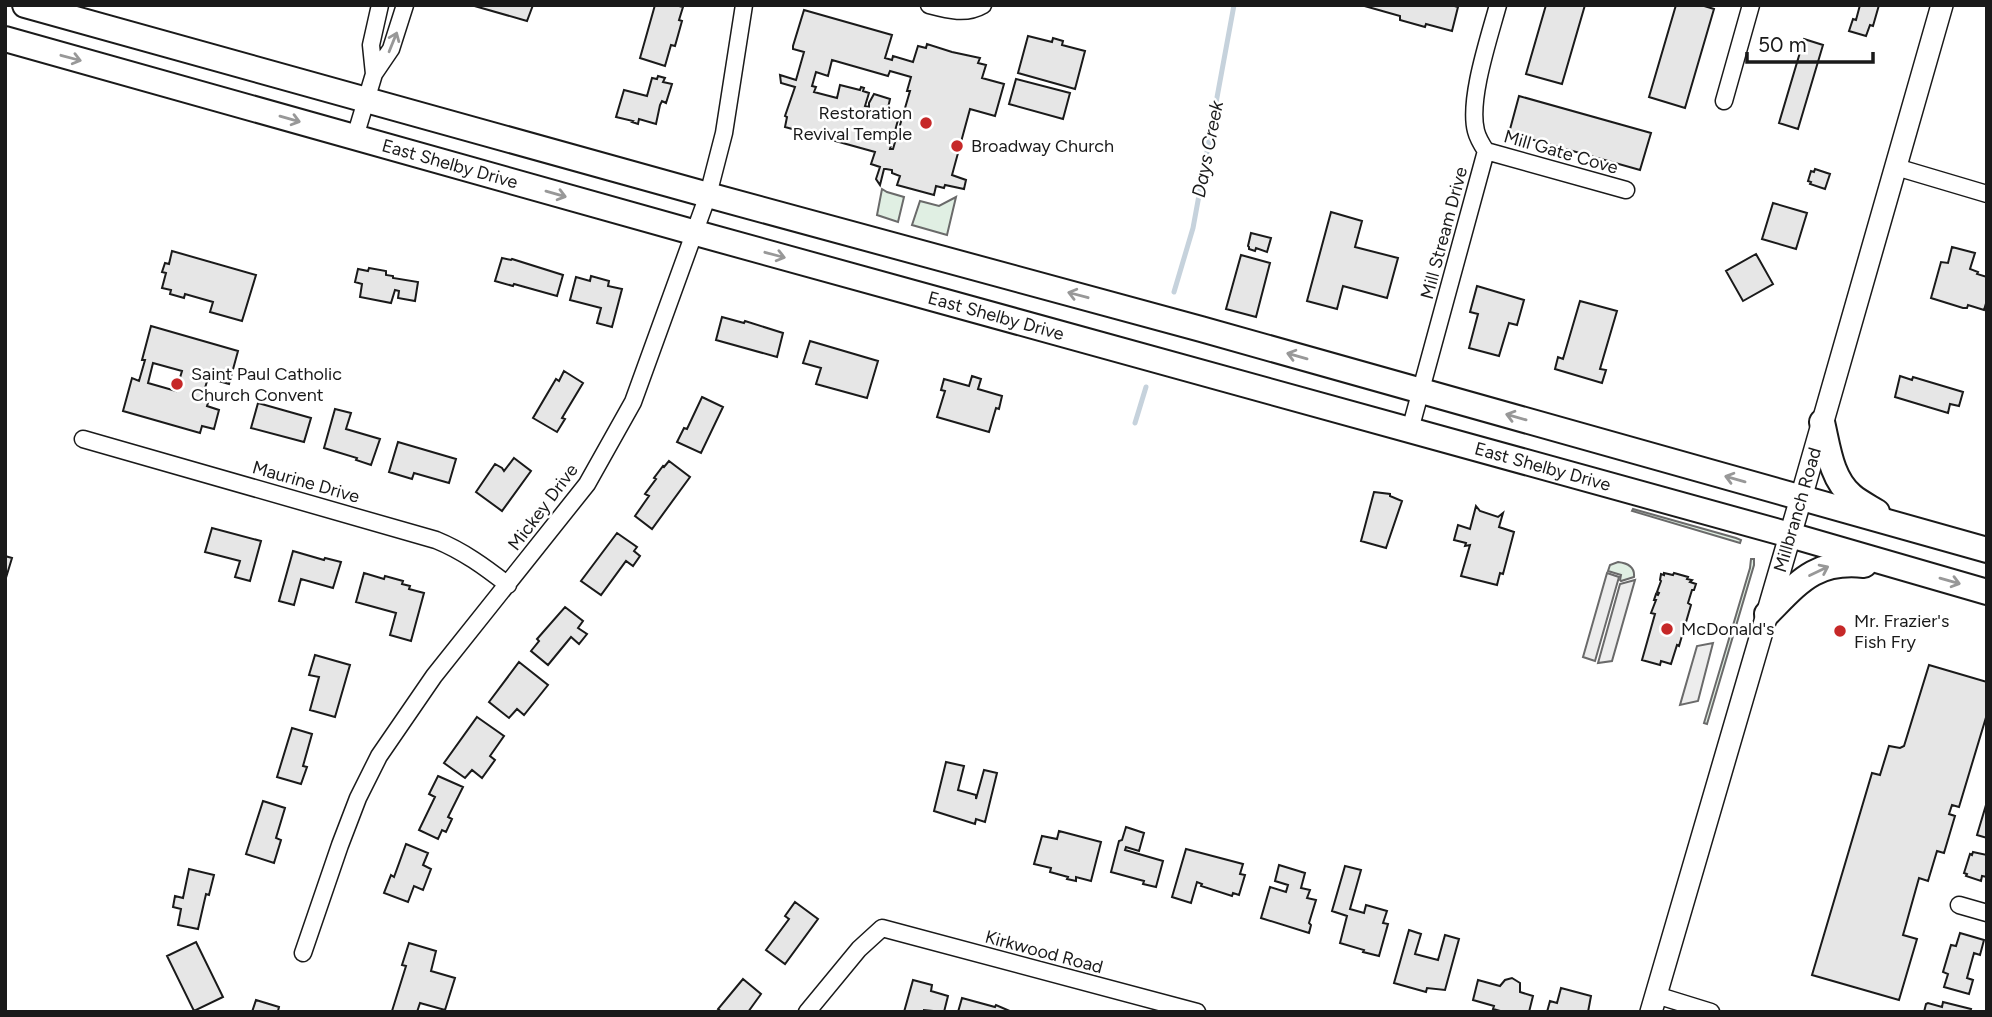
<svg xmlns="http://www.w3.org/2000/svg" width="1992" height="1017" font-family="Figtree,sans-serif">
<rect width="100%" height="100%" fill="#fff"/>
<!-- green -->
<path fill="#e0efe3" stroke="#6a6a6a" stroke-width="2" d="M882,189L887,192L904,197L898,222L877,215Z
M956,197L947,235L912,225L920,201L939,206Z
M1633,509L1736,538L1741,540L1740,543L1632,511Z
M1751,559H1754V565L1707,724L1704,723L1750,568Z
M1618,562C1627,563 1635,567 1634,577L1621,581L1620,580L1621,575L1608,571L1610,565Z"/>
<!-- parking -->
<path fill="#ededed" stroke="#6a6a6a" stroke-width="2" d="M1607,573L1619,577L1595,661L1583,657Z
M1635,580L1612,661L1598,663L1620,584Z
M1713,643L1698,701L1680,705L1697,646Z"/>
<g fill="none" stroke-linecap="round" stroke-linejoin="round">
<!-- stream -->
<path stroke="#c6d2dc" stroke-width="5" d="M1174,292L1193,228L1234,5
M1135,423L1146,387"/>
</g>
<!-- building -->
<path fill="#e6e6e6" stroke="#1a1a1a" stroke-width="2" fill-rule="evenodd" d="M471,5H533L527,21Z
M655,5H675L683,7L679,20L682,21L675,46L671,45L665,66L640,58Z
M1361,5H1451L1458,7L1452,31L1426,24L1425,27L1400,20V16Z
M1546,5H1585L1562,84L1526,74Z
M1676,5H1701L1714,9L1685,108L1649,97Z
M1860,5H1879L1873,26L1870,25L1866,36L1849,31L1853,19L1856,20Z
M804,10L892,35L885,58L892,60L893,56L913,62L918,46L926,48L927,44L952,52L980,58L978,63L986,65L982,78L1004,84L995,116L970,109L952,175L966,180L964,189L945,185L944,188L936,186L934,195L897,185L900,176L892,173V170L886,169H884L880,185L876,179L880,167L871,164L875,152L785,127L787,117L785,116L795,87L781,83L780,75L796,80L804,52L793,49V46ZM832,60L888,76L890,71L911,77L907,91H910L893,149H890L898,120L886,117L890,99L874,94L869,103V107L865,106L869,93L863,91L864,88L861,87L860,90L840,85L837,98L814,92L816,87L812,86L816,72L828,76Z
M1028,36L1052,42L1053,38L1063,41L1062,45L1085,51L1075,89L1018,73Z
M1804,39L1823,45L1798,129L1779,123Z
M658,76L665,78L663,82L672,84L666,103L662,101L660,105L656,124L639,119L638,124L632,122L633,121L616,117L624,90L647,96L652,78L657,79Z
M1016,79L1070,93L1063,119L1009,104Z
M1519,96L1651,133L1640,170L1509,133Z
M1815,169L1830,174L1825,189L1810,184L1811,182L1808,181L1811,171L1814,172Z
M1773,203L1807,213L1796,249L1762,239Z
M1331,212L1362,221L1355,247L1398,258L1387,298L1343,286L1337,309L1307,301Z
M1251,233L1271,238L1267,252L1256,248L1255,251L1249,249V247L1248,246Z
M1952,247L1975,253L1970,269L1978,272L1977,274L1987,277V300L1984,310L1968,305L1967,308H1963L1931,298L1941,262L1948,263Z
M172,251L256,275L242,321L210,312L213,302L185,294L184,298L170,294L171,290L162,288L166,273L162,272L165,263L169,264Z
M1756,254L1773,284L1743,301L1726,271Z
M1241,255L1270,263L1256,317L1226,309Z
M502,258L511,260L512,259L563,275L557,296L514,284L513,286L495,281Z
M369,268L386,271V275L393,276V278L418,282L415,301L398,298L399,291L395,290L391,303L360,297L362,284L355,282L358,269L368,271Z
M591,276L609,281L608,286L622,289L612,327L597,323L601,308L570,300L576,277L590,281Z
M1477,286L1524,300L1517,325L1509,323L1499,356L1469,348L1478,314L1470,312Z
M1580,301L1617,311L1600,369L1606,370L1602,383L1555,369L1558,357L1563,359Z
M722,317L744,323L745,321L783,333L777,357L716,340Z
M151,326L238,351L229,384L208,378L202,398L209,400L207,406L219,410L214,429L202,426L200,433L123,411L132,378L139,381L145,360H142ZM153,363L182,371L176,391L148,383Z
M810,341L878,361L867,398L816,384L821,368L803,363Z
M564,371L583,383L562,418L565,419L557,432L533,418L556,379L559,381Z
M972,376L981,379L978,389L1002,396L999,409L996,408L989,432L937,417L945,391L941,390L944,379L969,386Z
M1900,376L1912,380L1913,377L1963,392L1959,406L1950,404L1948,413L1895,397Z
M702,397L723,407L701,453L677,442L684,428L687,429Z
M258,403L311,418L304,442L251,428Z
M335,409L351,413L346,429L380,439L371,465L356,460L357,458L324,448Z
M398,442L456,459L449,483L414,473L412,479L389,472Z
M514,458L531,471L502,511L476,492L495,464L502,468L504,471Z
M669,461L690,477L652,529L635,516L649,496L645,494L656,479L654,478L663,466L664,467Z
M1374,492L1390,494V496L1402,501L1386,548L1361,541Z
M1476,506L1480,511L1498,517L1503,513L1499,527L1514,532L1503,574L1500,573L1497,585L1461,576L1470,545L1465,546L1466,543L1454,540L1458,525L1470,529Z
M212,528L261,541L250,581L235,577L240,561L205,552Z
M617,533L637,547L634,551L640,556L633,566L626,561L601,595L581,581Z
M293,551L324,560L325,558L341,562L333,588L301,579L294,605L279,601Z
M5,556L12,558L5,581Z
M364,573L384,579L385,576L403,581L402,584L410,586L409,589L424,593L411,641L390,635L396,613L356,602Z
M1664,573L1673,575L1674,573L1688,577L1687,579L1692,580L1690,582L1696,584L1694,590H1692L1688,603L1691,605L1679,646L1677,645L1671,664L1661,661L1660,665L1642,660L1655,614L1651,613L1656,600H1654L1656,594L1658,595L1659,593L1657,592L1661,581L1660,580L1661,574L1664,575Z
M565,607L583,621L578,628L587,634L579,644L571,637L548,665L531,651L539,641L537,639Z
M315,655L350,665L335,717L310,710L319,677L309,675Z
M519,662L548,685L524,715L517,709L509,718L489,702Z
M1929,665L1987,682V714L1959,807L1952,805L1949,814L1955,816L1944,853L1937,851L1928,881L1919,878L1903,935L1917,939L1899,1000L1812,975L1872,773L1880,775L1889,746L1900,748L1904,746Z
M477,717L504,736L490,756L495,760L482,778L472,770L465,778L444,763Z
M292,728L312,734L303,766L307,767L301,784L277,777Z
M946,762L964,766L958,790L976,795V799L984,770L997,773L985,822L976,819L975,824L934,811Z
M438,776L463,787L448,817L452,819L446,832L442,830L438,839L419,830L435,797L429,794Z
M263,801L285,808L276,838L281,840L274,863L246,854Z
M1986,805L1987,806V838L1977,835Z
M1126,827L1144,833L1139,851L1126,847L1125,850L1163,861L1156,887L1143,884L1144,881L1111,872L1119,841L1122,840Z
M1059,831L1101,842L1091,881L1076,877V881L1067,879L1068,877L1050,872L1051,868L1034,864L1042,836L1057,839Z
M406,844L428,853L423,865L431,869L423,890L414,886L408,902L384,893L391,875L394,877Z
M1186,849L1243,864L1240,874L1245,875L1239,895L1233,893L1232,896L1201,886L1202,884L1197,882L1191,903L1172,897Z
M1973,852L1987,855V877L1982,876L1981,881L1966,876L1967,874L1964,873L1970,854L1972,855Z
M1279,865L1305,873L1301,888L1310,890L1307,898L1316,900L1309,923L1311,925L1309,933L1261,918L1270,887L1286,892L1288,885L1275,881Z
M1345,866L1361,870L1350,909L1364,913L1366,905L1387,911L1383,923L1388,924L1379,956L1363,952L1364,950L1340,943L1347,916L1332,911Z
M189,869L214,875L209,895L206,894L198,929L178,925L181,909L173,907L175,896L183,898Z
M795,902L818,919L785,964L766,950L789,919L785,916Z
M1409,930L1421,934L1415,954L1438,960L1445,935L1459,939L1445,990L1427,988L1426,992L1394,983Z
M1960,933L1984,940L1980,955L1974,953L1967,978L1973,980L1969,994L1944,987L1948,974L1943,972L1951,945L1956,946Z
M196,942L223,997L194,1011L167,956Z
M409,943L436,951L431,971L455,978L445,1010L420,1003L417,1012L392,1011L406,966L402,965Z
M1512,978L1520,983V992L1533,996L1529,1012H1504L1493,1009L1494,1006L1473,1000L1478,980L1500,986L1505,980Z
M743,979L761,994L748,1012H722L718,1009Z
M913,980L932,985L931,991L948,996L944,1012L924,1010V1012H904Z
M1561,988L1591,996L1588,1012H1547L1550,1001L1557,1003Z
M962,998L995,1007L996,1005L1012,1012H958Z
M256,1000L279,1007L278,1011L280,1012H252Z
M1943,1002L1971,1009L1970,1012H1924L1926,1004L1928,1003L1942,1007Z"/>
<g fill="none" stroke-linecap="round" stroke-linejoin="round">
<!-- street casing -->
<g stroke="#1a1a1a" stroke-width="19">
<path id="street" d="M929,5C948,10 966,15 983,5
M374,74L371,45L380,5
M1724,101L1751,5
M355,137L374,74L391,49L405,5
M1486,151L1626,190
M1896,167L1987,194
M1410,430L1486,151C1482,145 1478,139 1476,131C1468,100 1489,38 1498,5
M83,439L436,540C463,551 485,567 508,585
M1959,905L1987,913
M303,953L340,845L358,798L379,756L434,676L587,484L633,402L708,195L724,133L744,5
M1656,995L1711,1012
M807,1012L859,949L882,928L1197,1012"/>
</g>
<!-- secondary casing -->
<g stroke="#1a1a1a" stroke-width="24">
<g id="secondary">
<path id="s1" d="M1651,1012L1801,498L1942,5"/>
</g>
</g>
<!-- primary casing -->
<g stroke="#1a1a1a" stroke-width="28">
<g id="primary">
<path d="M25,5L708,195L1201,329L1987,550"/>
<path id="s2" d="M5,39L696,233L1790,535L1987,592"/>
<path d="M1822,422C1828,447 1831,479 1852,496C1859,502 1869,507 1877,512"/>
<path d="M1767,614C1799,582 1815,560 1864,565"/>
</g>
</g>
<!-- street -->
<use href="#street" stroke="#fff" stroke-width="16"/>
<!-- secondary -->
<use href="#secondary" stroke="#fff" stroke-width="21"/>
<!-- primary -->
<use href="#primary" stroke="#fff" stroke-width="24"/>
</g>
<!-- one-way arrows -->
<defs><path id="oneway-shaft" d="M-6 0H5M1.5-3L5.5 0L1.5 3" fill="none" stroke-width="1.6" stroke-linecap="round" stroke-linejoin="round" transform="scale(1.75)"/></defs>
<g stroke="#989898">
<use href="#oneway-shaft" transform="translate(393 42) rotate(-68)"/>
<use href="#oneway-shaft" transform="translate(71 58) rotate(15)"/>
<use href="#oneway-shaft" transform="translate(290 119) rotate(16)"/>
<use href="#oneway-shaft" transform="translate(556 194) rotate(16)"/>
<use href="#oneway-shaft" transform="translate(775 255) rotate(15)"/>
<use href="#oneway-shaft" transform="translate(1078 295) rotate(-165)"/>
<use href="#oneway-shaft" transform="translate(1297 356) rotate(-164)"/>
<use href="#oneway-shaft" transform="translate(1516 417) rotate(-164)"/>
<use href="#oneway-shaft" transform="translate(1735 479) rotate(-164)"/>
<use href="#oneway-shaft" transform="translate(1819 571) rotate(-26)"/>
<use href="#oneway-shaft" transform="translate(1950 581) rotate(16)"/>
</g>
<!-- markers -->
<g fill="#c62828" stroke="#fff" stroke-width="2.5">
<circle cx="926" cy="123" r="7"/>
<circle cx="957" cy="146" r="7"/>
<circle cx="177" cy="384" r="7"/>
<circle cx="1667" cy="629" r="7"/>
<circle cx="1840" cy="631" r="7"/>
</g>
<g text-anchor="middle" stroke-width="5" stroke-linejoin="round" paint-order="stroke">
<!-- poi labels -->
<g font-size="18" fill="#1a1a1a" stroke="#fff" text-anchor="start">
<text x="912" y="119" text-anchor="end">Restoration<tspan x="912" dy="21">Revival Temple</tspan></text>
<text x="971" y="152">Broadway Church</text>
<text x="191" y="380">Saint Paul Catholic<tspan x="191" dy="21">Church Convent</tspan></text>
<text x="1854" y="627">Mr. Frazier's<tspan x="1854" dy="21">Fish Fry</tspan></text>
<text x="1681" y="635">McDonald's</text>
</g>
<!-- street labels -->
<g font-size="18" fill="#1a1a1a" stroke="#fff">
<text transform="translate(1561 152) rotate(16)" y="6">Mill Gate Cove</text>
<text dy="6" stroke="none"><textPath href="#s2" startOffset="462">East Shelby Drive</textPath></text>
<text transform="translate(1444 233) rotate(-75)" y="6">Mill Stream Drive</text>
<text dy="6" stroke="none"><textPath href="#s2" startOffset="1029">East Shelby Drive</textPath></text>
<text dy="6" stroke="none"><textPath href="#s2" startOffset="1596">East Shelby Drive</textPath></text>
<text transform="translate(306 482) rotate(16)" y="6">Maurine Drive</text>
<text transform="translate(543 507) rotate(-53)" y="6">Mickey Drive</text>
<text dy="6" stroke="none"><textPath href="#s1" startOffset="523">Millbranch Road</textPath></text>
<text transform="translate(1044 952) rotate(15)" y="6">Kirkwood Road</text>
</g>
<!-- water labels -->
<g font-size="19" font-style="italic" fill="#1a1a1a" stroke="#fff">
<text transform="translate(1207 149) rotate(-79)" y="7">Days Creek</text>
</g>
</g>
<!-- border -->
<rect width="1992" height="1017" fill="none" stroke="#1a1a1a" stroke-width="14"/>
<!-- scale -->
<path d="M1747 52v10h126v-10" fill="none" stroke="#1a1a1a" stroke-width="3.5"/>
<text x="1758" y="52" font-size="21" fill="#1a1a1a" stroke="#ffffff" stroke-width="5" paint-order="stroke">50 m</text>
</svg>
